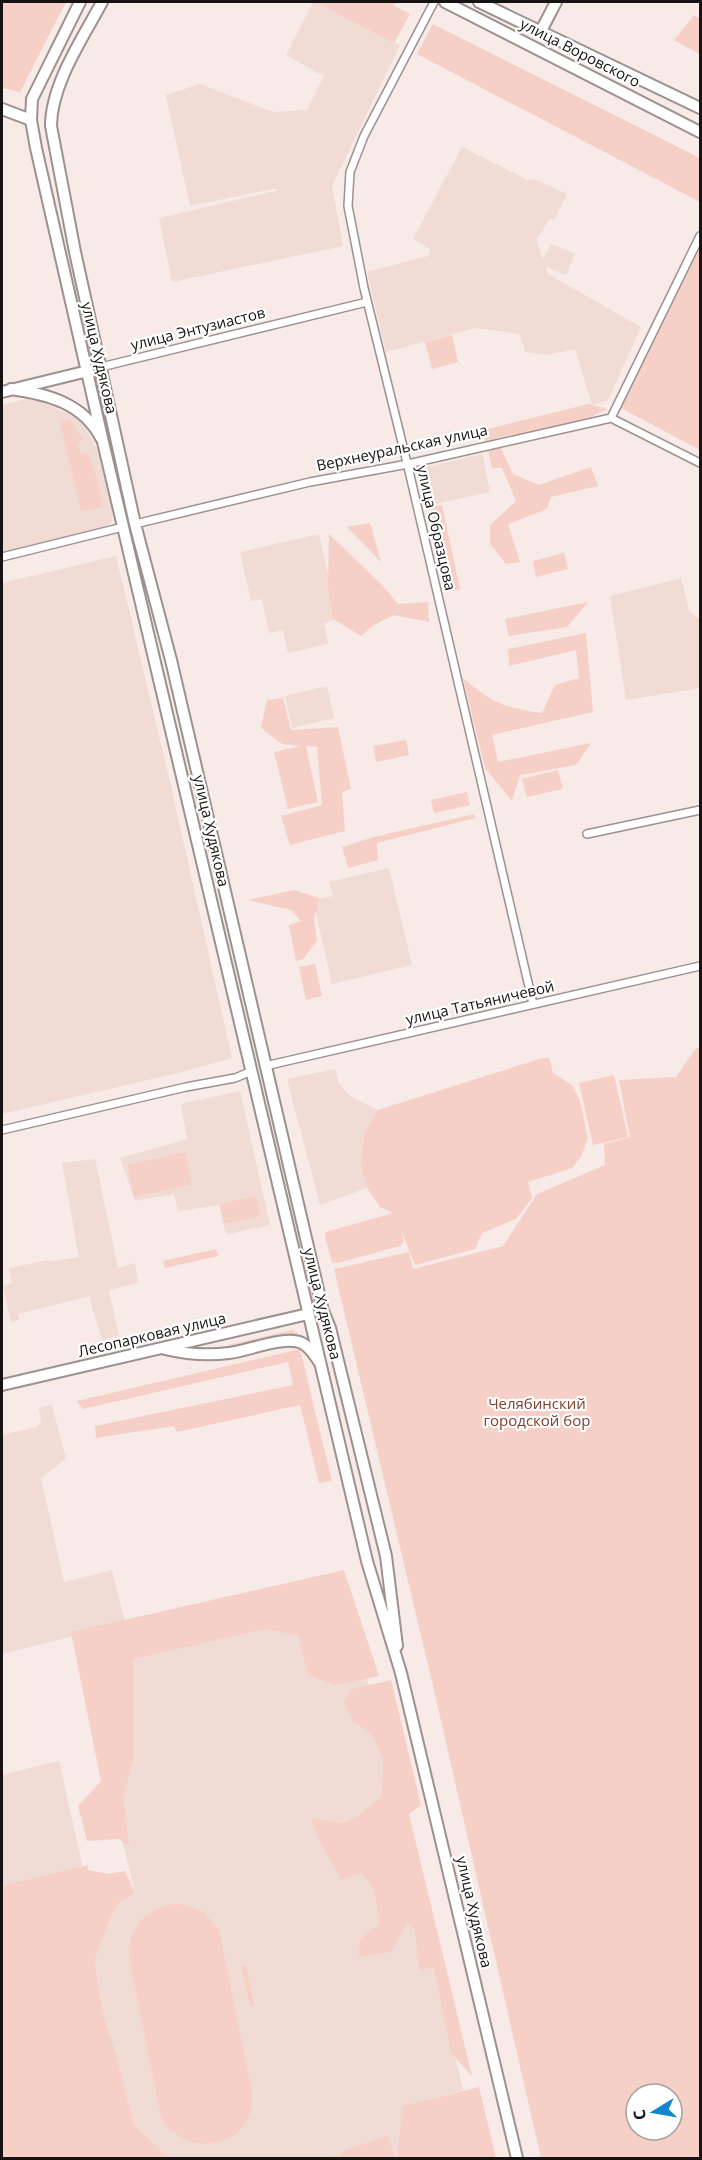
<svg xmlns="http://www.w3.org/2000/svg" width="702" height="2160" font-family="'Open Sans',sans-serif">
<rect width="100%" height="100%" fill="#f7eae7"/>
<!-- built -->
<path fill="#f0dbd5" d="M313,2L400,45L332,186L343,246L172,282L159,218L276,191L277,188L190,206L166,95L200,84L273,112L307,110L324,76L286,55Z
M462,147L528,180L534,179L567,194L554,220L550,218L536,240L543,259L551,244L575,254L566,275L546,267L548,274L641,327L608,400L592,405L575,349L546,355L526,352L519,334L476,328L386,352L367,272L428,256L430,249L413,239Z
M32,398L73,416L84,426L97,449L113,511L112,519L111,523L99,530L2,552V405Z
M482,454L490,492L431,505L423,468Z
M319,534L338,619L324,623L328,644L288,653L283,630L269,633L262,599L251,601L240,552Z
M116,556L169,778L232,1058L182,1072L2,1114V583Z
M681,578L689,611L700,619V688L626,700L610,596Z
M327,686L334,718L292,728L285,696Z
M389,868L412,965L332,984L313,900L333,896L329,882Z
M335,1069L339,1084L350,1096L378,1110L364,1134L361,1163L367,1188L320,1205L287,1079Z
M240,1091L270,1225L228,1234L225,1231L219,1205L178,1211L174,1194L135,1201L120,1158L187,1139L181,1104Z
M95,1159L118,1268L135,1263L138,1283L109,1290L119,1336L102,1340L89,1296L18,1314L19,1320L11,1322L3,1286L12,1283L9,1268L49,1260L54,1261L79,1257L62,1163Z
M52,1405L66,1459L41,1478L64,1582L112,1570L126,1625L343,1576L463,2090L403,2107L398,2158H372L343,2155L310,2158H169L134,2125L102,2012L95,1960L110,1918L118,1904L135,1893L73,1636L2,1654V1435L37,1427L41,1421L39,1408Z
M59,1761L83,1869L2,1887V1775Z"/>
<!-- green -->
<path fill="#f6d0c6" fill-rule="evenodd" d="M2,2H66L20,92L2,88Z
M314,2H395L397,3L393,5L410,14L394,43Z
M694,15L700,19V54L674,40Z
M433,24L700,158V202L417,54Z
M700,244V450L619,407Z
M452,335L458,362L432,369L425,342Z
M589,404L607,409L583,421L496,438L513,474L539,485L591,467L598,486L551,497L547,509L508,524L520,562L506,564L490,544V525L516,501L502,468H492L483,430Z
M69,419L82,438L78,445L81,454H89L97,479L103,507L81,511L60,424Z
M442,505L460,589L449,592L431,507Z
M370,523L381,562L347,527Z
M329,534L383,586L398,604L428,602L429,622L394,615L374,625L361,636L333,619L328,587Z
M564,553L568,569L536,577L533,561Z
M588,602L567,627L509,636L505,619Z
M586,633L593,712L492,735L498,762L591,743L576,765L520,775L512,801L485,768L463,678C494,704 502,707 542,713L555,685L579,678L576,650L509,666L508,649Z
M283,698L291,730L338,727L351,789L342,792L345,831L290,845L281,816L322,805L317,747L306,746L318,802L288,809L274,752L300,746L282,744L261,728L267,700Z
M406,740L409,755L376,762L373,746Z
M558,770L563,789L527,797L522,779Z
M467,792L470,805L434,813L431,800Z
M474,814L475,818L377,843L378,860L348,868L342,847L374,837Z
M294,890L319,898L314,919L317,941L303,959L296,961L289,925L301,921L291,910L248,900Z
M315,964L322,996L306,1000L299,967Z
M696,1048H700V2158H541L436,1699L334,1269L409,1252L413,1269L503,1246L537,1194L605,1165L604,1144L630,1137L619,1080L676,1077ZM636,2094H672V2130H636Z
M542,1058H549L553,1073L572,1085L580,1101L588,1138L581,1157L572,1168L528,1182L532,1198L516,1219L482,1233L475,1249L415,1265L401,1230L404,1242L400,1246L338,1263L332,1262L325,1237L326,1232L393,1213L380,1207L367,1188L361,1163L364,1134L378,1110Z
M614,1075L628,1137L593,1145L579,1083Z
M185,1152L192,1184L134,1197L127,1165Z
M256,1196L260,1216L224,1224L220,1204Z
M216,1249L218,1256L165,1268L163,1261Z
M292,1330L299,1334L282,1336L229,1348L227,1347L229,1345Z
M300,1349L332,1481L319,1483L300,1405L177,1432L174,1426L96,1438L95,1426L293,1385L288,1362L83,1409L77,1401Z
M344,1570L379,1676L335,1685L308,1675L298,1635L265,1629L133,1659V1760L123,1799L129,1846L119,1839L87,1841L78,1806L101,1781L71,1632Z
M391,1680L421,1805L409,1814L472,2076L451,2053L434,1967L420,1970L414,1928L407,1923L391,1952L359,1957L360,1939L380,1924L374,1890L362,1873L341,1879L318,1839L311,1818L342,1823L356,1818L382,1796L383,1759L373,1735L353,1721L344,1702L352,1689Z
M88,1865V1870L108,1874L125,1871L135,1893L118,1904L110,1918L95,1960L102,2012L116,2054L134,2125L169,2158H2V1886Z
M180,1904L204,1912L219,1930L252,2092C256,2150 187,2160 161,2118L130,1963C126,1930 146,1904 180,1904Z
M246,1965L254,2005L250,2006L241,1966Z
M479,2087L496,2158H397L403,2106Z
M388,2136L395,2158H310L343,2155L342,2151Z"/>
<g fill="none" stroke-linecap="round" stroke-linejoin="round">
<!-- street casing -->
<g stroke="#9c918e" stroke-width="10">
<path id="street" d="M434,2L364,136L350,172L348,206L364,288L409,471L533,1004
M101,367L367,302
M611,418L700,463
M135,524L310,482L408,464L611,418L700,236
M2,557L123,527
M587,834L700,810
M265,1066L700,966
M2,1130L186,1087L235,1078L252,1071"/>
</g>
<!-- secondary casing -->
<g stroke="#9c918e" stroke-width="14">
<path id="secondary" d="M445,2L700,132
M479,2L700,108
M541,31L556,2
M2,109L31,120
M11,389C47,394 83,403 101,438
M2,392L88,371
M165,1349C186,1354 207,1356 229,1353C248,1351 285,1335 302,1343C310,1347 315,1356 320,1363
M2,1385L308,1314"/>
</g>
<!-- primary casing -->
<g stroke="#9c918e" stroke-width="14">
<path id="primary" d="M80,2L32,99L31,120L36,148L103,442L367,1561L401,1673L517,2158
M102,2C83,38 51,84 51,126L75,252L135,524L171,660L323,1311L330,1328L386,1556L397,1646"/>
</g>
<!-- street -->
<use href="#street" stroke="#fff" stroke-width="7"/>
<!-- secondary -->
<use href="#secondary" stroke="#fff" stroke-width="10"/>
<!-- primary -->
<use href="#primary" stroke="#fff" stroke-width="10"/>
</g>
<g text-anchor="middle" stroke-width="4.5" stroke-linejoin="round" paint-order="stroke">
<!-- street labels -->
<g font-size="15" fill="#171312" stroke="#fff">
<text transform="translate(580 53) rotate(27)" y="5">улица Воровского</text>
<text transform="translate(198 329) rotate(-14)" y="5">улица Энтузиастов</text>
<text transform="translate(99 358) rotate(77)" y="5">улица Худякова</text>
<text transform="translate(402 448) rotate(-12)" y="5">Верхнеуральская улица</text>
<text transform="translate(436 528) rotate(77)" y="5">улица Образцова</text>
<text transform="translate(211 831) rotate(77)" y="5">улица Худякова</text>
<text transform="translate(480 1003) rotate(-13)" y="5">улица Татьяничевой</text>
<text transform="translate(322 1304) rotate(76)" y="5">улица Худякова</text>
<text transform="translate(152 1335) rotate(-13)" y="5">Лесопарковая улица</text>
<text transform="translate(474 1912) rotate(77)" y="5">улица Худякова</text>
</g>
<!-- park labels -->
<g font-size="15" fill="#804031" stroke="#fff">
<text x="537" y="1409">Челябинский<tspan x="537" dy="17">городской бор</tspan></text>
</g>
</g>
<!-- border -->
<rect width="702" height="2160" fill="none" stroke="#171312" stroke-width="6"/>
<!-- north arrow -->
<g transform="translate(654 2112) rotate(259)"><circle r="28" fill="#ffffff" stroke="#a2a1a0" stroke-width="1.5"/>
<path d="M0-4.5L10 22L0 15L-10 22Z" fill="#1286cf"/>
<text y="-9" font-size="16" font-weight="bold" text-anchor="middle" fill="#171312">С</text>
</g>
</svg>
